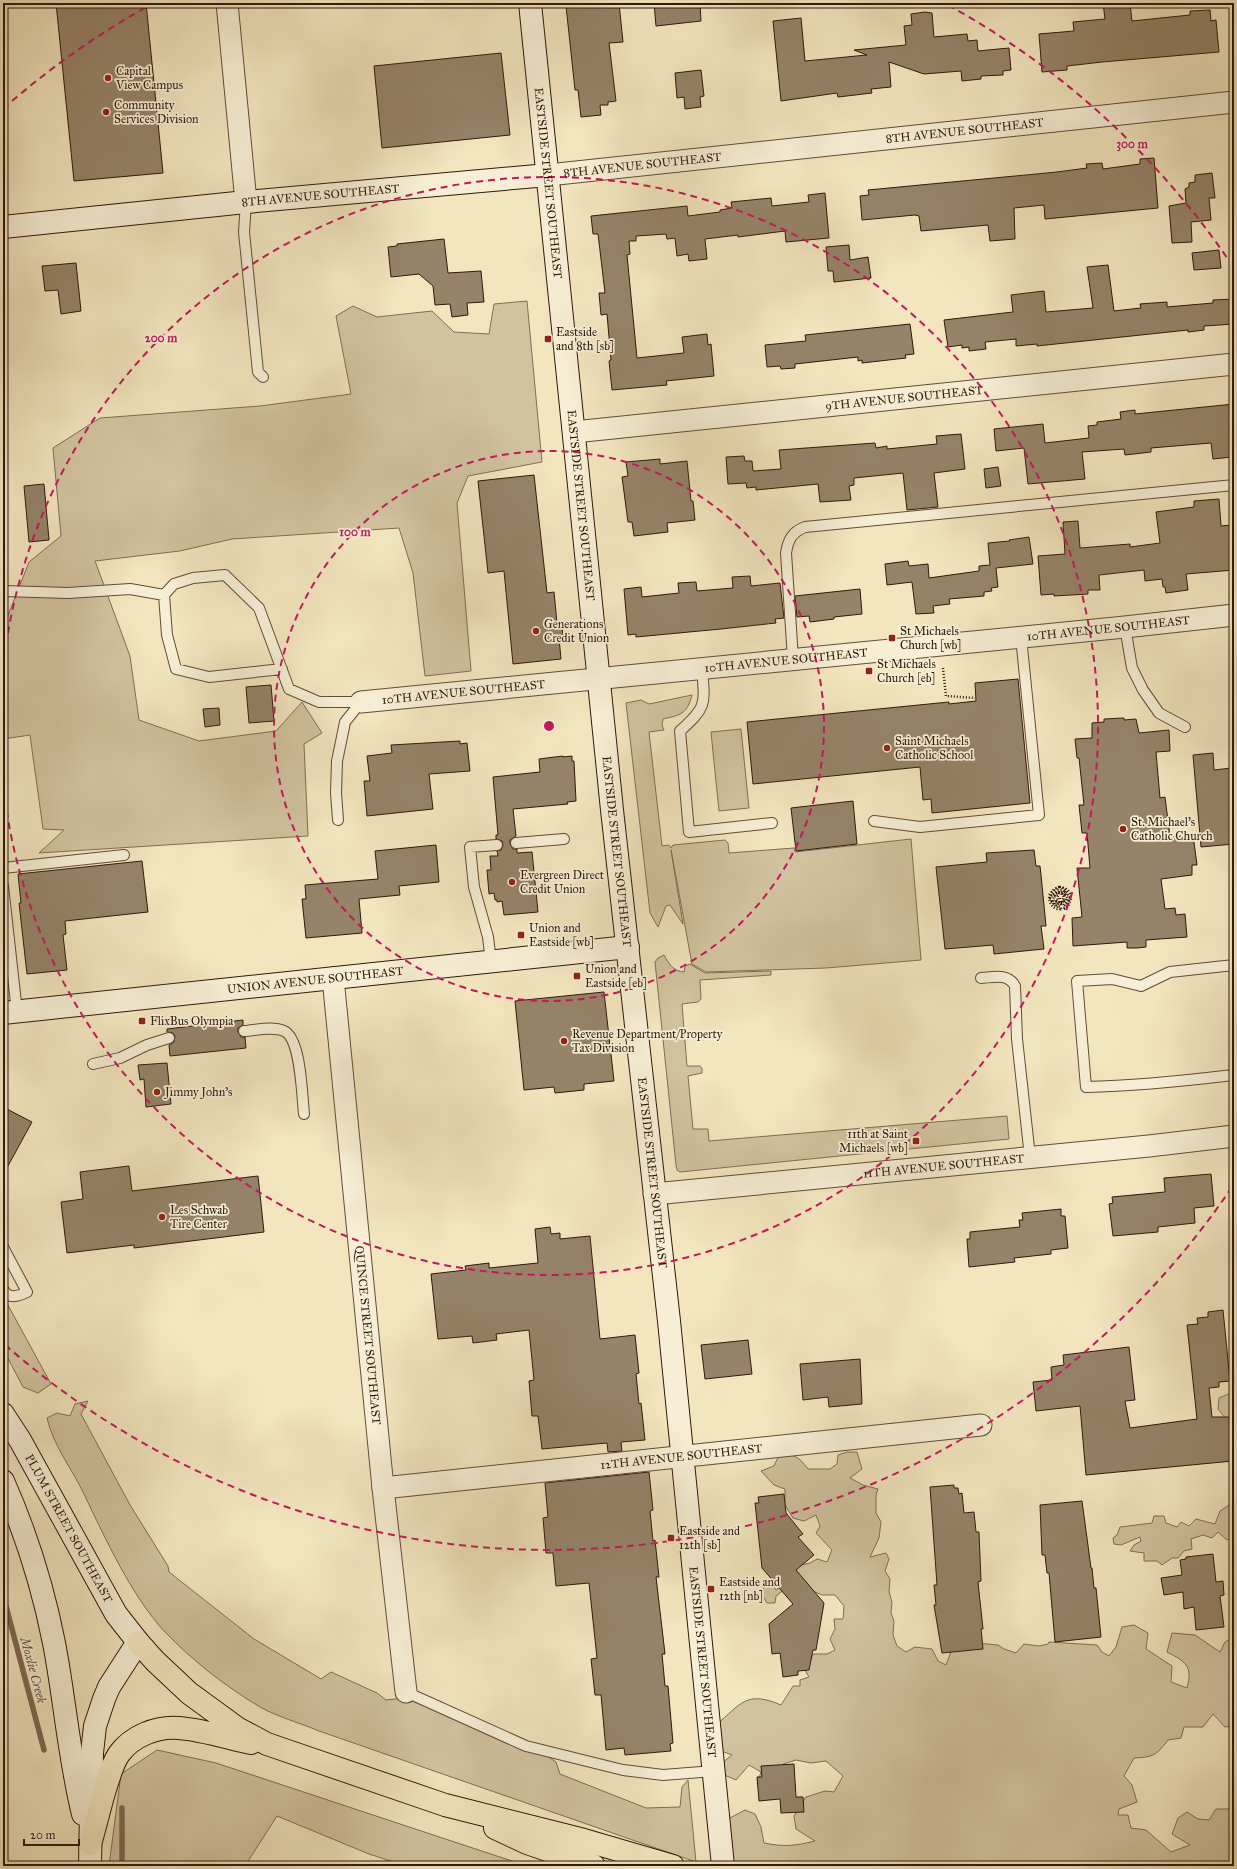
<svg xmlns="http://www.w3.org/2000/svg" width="1237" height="1869" font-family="'IM FELL Great Primer',serif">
<rect width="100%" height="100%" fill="#f3e6bf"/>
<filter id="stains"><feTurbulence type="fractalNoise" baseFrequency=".005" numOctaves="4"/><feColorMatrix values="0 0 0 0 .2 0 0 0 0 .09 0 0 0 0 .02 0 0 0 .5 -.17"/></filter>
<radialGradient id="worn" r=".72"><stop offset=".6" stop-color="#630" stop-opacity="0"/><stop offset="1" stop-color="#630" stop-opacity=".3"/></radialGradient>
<!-- green -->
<path fill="#d2c3a0" stroke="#826d56" d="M527,301L542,462L468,476L457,503L471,671L425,676L413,573L399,528L232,539L180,551L95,561L130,656L139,720L199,741L276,731L302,702L322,733L304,744L308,836L39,853L64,830L43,829L30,735L3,739V628L29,562L61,536L53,448L100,418L260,406L351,394L336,316L353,306L377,317L432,311L454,332L489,334L494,304Z
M692,695C687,714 681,715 663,719L662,725L664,730L649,732L662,846L669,845L671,848L673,845L725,840L728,843L729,853L794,848L795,852L911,839L921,960L826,968L706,972L692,964L671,850L683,924L670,905L666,906L658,927L650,913L626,703L641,700L649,704Z
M741,729L749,808L719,811L711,732Z
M664,955C669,964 673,971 684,972L685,966L690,964L705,973L771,971V975L700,980L701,999L698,1002L682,1004L687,1066H700L702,1068V1073L688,1076L693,1129H708L709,1141L1007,1116L1009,1139L680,1172L677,1170L676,1165L655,962L658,958Z
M3,1296L51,1384L38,1393L23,1387L3,1349Z
M1234,1388V1429L1218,1409L1219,1398L1231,1393Z
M88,1401L81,1414L130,1505L168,1566L169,1572L254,1639L321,1679L331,1672L377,1693L386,1700L405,1698L547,1756L556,1762L560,1774L646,1808L680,1807L682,1787L688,1780L696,1862L319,1731C300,1723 278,1717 260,1707C225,1686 193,1661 165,1632C132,1597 105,1538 84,1494C72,1469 53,1445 47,1418L57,1413L70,1416L75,1404Z
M847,1452H857L862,1469L850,1478L863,1485L878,1489L876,1495V1513L881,1522L879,1538L870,1557L886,1553L889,1559L885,1571L890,1579L889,1592L892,1602L891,1613L894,1621L893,1635L897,1646L906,1652L915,1647L932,1649L938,1661L946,1665L955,1641L998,1645L1004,1649L1016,1653L1024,1644L1039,1646L1048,1644L1049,1642L1097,1645L1102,1652L1109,1656L1116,1647L1122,1627L1134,1625L1148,1633L1146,1649L1172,1666L1171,1682L1187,1688C1193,1666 1186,1662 1167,1652L1172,1633L1195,1635L1220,1652L1225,1642L1234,1637V1704L1231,1705L1232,1713L1234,1715V1726L1225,1727L1213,1714L1203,1727H1184L1181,1738L1168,1740C1156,1756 1153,1757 1134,1758L1124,1776L1132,1785L1137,1802L1119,1809L1118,1815H1128L1131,1828L1146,1830L1171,1852L1190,1845L1172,1834L1178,1818L1187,1812L1198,1819L1209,1820L1216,1809H1228L1234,1803V1866H729L726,1820L745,1810L755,1814L761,1827L764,1843C784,1847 795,1846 815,1841L796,1829L794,1816L806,1797L825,1791L834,1792L843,1776L826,1761L811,1763L796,1760L783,1764L784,1779L774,1787L757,1784L761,1772L749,1765L736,1780L722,1774L721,1764L732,1755L724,1752L717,1761L716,1725C741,1704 746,1690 781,1705L793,1686H800V1680L809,1677L803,1667L814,1654H827L835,1650L830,1639L835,1629L834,1619H843L844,1606L835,1595H822L813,1591L785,1589L776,1596L775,1603H767L762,1595L763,1588L771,1583L776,1590L783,1585L796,1566L810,1563L817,1559L827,1562L832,1550L816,1533L820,1526L816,1515L804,1521L793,1518L785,1505V1489L774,1485L761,1471L774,1466L779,1455C794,1453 799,1457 808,1469H830L837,1464L838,1455Z
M1234,1502V1538L1227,1540L1218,1532L1212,1538L1203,1535L1191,1539L1192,1549L1184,1551L1178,1558H1172L1162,1565L1157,1561H1144V1553L1130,1551L1134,1545L1141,1541L1140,1537L1121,1545L1114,1544L1113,1538L1117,1535L1120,1527L1152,1523L1154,1516H1164L1166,1523L1177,1527L1181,1522L1189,1526L1196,1519L1215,1524L1220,1511Z
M157,1750L216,1763L527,1866H406L369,1854L277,1816L245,1866H109L121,1774Z"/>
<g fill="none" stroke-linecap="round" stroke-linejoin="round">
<!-- stream -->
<path stroke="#7e6952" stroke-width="5.5" d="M3,1595L44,1750
M122,1808V1866"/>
</g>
<!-- building -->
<path fill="#968369" stroke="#32170b" d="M56,3H146L163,173L74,181Z
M597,3H619L623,42L609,43L616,101L608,102V105H600L601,115L581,117L578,90H575L566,6Z
M654,3H700L701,21L656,26Z
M1103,3H1130L1132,21L1190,15V11L1210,10L1211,21L1216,20L1219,52L1102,62L1067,66V70L1042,72L1039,34L1074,31L1073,22L1105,19Z
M925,12L932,13L934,37L967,34L968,41L977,40L978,51L1009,48L1011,70L1003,71V75L981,76V79L962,81L961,71L924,74L889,62L891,87L871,89L872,93L838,97L837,93L781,101L773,21L801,18L805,61L867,55L854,50L906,45L904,26L912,25L911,14Z
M501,53L510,135L382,148L374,66Z
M701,70L704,96L700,97L701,107L685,109L684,97L677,98L675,73Z
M1154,158L1158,208L1045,219L1044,205L1014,208L1015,239L990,241L988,225L921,231L919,216L915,215L862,220L860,196L869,195L868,190L1057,172L1087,168L1086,164L1102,163L1103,169L1140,164V159Z
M1212,173L1215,198H1209L1211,220L1191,222L1192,242L1172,243L1169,206L1186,203L1185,189L1189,187V183L1195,182V175Z
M825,193L829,238L786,242L785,231L738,237V235L705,239L707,259L689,261L688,254L677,256L675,238L667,239L666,234L636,236V241H629L630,254L627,255L637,358L684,353L682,337L707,334L708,345L711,344L714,376L666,381L667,385L612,390L609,361L611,360L607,314L601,315L599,293H605L601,259L598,234H593L591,216L687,206L688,216L720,212V210L732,208L731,202L771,198L772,206L809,202L808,195Z
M444,239L448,273L481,271L484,302L467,303L468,315L452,317L450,304L435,305L433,286L419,274L391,277L388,247L397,246V244Z
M849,245L850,260L868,257L871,278L834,282L833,271H828L826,247Z
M1219,250L1221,268L1194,270L1192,253Z
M76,263L81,311L61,314L58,290L45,291L42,266Z
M1108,265L1114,311L1141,308L1140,304L1167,302V307L1213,303V300L1233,299L1234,324L1204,326V330L1188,332V330L1037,346V344L1016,346V339L985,342L986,349L969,351V347L962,348V345L948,347L944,320L1013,312L1011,295L1044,291L1046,312L1093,308L1087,267Z
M910,324L914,354L905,355L906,358L862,363V360L858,361V357L795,364V368L781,369L780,366L767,367L765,345L806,341L805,335Z
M1234,404V428H1229L1232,457L1213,459L1211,443L1151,448V452L1125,455L1124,449L1082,452L1085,479L1028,484L1024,448L996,451L994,429L1043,424L1045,443L1089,438L1088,426L1097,425V422L1121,419L1120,412L1135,410V414Z
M961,434L965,469L934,473L938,507L907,510L903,473L854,478V485L849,486L851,500L820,502L818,484L756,490V487L747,488L746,483L728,484L726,457L744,456L745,461H752L753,471L781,469L779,450L875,443L876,448L887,446V449L937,444L936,436Z
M660,459V464L687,461L691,501H693L695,520L667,523L668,532L634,536L632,522H628L622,477L628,476L626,462Z
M998,467L1001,486L986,488L984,469Z
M534,475L547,593L554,592L557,623H562L563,638H559L561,659L513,664L504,571L488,573L478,481Z
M44,484L49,540L29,542L24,486Z
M1219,499L1221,526L1233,525L1234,570L1186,574L1188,590L1166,593L1165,587H1163L1162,579L1145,581L1144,570L1099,575L1100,590H1088V594L1054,596V594L1041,595L1038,556L1065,554L1063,522L1078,521L1080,548L1130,544V547L1160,543L1156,512L1194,507V501Z
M1029,537L1033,564L996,568L998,587L991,588L992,591L984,592V596L949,599L950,604L933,606L934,613L916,614L912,582L887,585L885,564L908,561L909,566L928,564L929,578L979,571V566L990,565L988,543L1010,541L1009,540Z
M750,576L751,586L780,583L784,618L775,619L776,623L721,629L636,637V634L628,635L624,589L641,587L642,597L679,593L678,583L696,582L697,591L733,588L732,577Z
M860,589L862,614L834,617V619L810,622L809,616L797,617L795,596Z
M1018,679L1030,803L932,813L931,799L923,800L920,767L753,784L747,722L949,702V704L976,701L975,683Z
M271,685L274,721L249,723L246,687Z
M219,708L220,725L205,727L203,709Z
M1124,718V720L1136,719L1139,733L1169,730L1170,751L1156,752L1160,798L1165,797L1170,837L1193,835L1197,865H1192V875L1161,879L1165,909L1175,908L1176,915L1185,914L1187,937L1146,940V947L1137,948H1127V942L1073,946L1072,918L1082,917L1077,868H1090L1087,833H1082L1079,805H1084L1079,758H1077L1075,739L1092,738V723L1104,722V719Z
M460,741V744L467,743L470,771L429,774L433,809L367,816L364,781H370L367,756L392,753L391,745Z
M1213,753L1214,770L1231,768L1234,802V844L1201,847L1193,755Z
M563,756V757L572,756V761H574L576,801L567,802L568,804L513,809L516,836L510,840V844L513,849H517V853L532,852L538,912L504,915L502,901L497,902V900H495L494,893L489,894L487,870H491L490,856H498L497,851L501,850L503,845L502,841L496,839V835H498L493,777L540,772L539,759Z
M853,801L857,844L796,851L791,808Z
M436,845L439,882L399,886L400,895L359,899L362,933L306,938L302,899H306L305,885L378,879L375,851Z
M1034,850L1036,866H1040L1041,875L1046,926H1041L1044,949L994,954L993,945L945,949L936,867L987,862L986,853Z
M142,861L148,912L65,921L66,934L63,935L67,970L27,974L19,903H21L18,874Z
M604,992L614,1081L584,1084V1090L555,1093L554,1087L524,1090L515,1001Z
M243,1020V1025L238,1028V1032L241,1037H245L246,1048L170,1056L169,1045L174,1042L175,1036L173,1033L167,1032V1029Z
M167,1063L171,1104L146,1107L144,1079L140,1080L138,1065Z
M3,1107L32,1122L3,1175Z
M129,1166L132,1191L258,1176L264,1232L134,1248V1245L67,1253L61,1202L83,1199L80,1172Z
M1211,1174L1214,1206L1194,1208L1195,1223L1158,1227V1232L1113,1236L1109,1204L1113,1203L1112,1197L1165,1192L1164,1178Z
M1061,1209V1216H1065L1068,1248L1051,1250V1254L1014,1258L1015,1262L969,1267L967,1239H970V1232L1020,1227L1019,1220H1023L1022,1213Z
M550,1227L551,1234L560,1233V1239L590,1236L600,1339L635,1335L639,1373L636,1374L639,1404L641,1403L645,1440L621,1442L622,1451L608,1452L607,1443L542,1449L538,1416H532L529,1381L534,1380L529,1330L496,1334L497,1340L473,1343L472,1336L438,1339L431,1274L466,1270L465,1266L489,1263V1268L538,1263L535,1229Z
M1223,1310L1230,1381L1219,1382V1387L1209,1388L1212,1417H1229L1233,1461L1086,1475L1080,1406L1036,1411L1033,1382L1052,1380L1051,1367L1064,1365L1063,1355L1129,1347L1135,1400L1125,1401L1130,1428L1197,1419L1187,1325L1198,1324L1197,1318L1208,1317V1312Z
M748,1340L752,1374L705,1379L701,1345Z
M860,1359L862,1404L829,1407L828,1397L803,1400L800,1364Z
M649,1472L653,1510L650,1511L653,1541L655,1540L659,1577H656L665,1654H662L665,1686H668L673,1743L670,1744L671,1751L625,1755L624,1748L606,1750L601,1695H595L591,1659L597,1658L589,1583L556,1586L553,1553H546L543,1518L548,1517L545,1483Z
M954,1485V1488H958L959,1494L962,1493L964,1513L974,1512L976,1532H979L981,1581L978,1582L983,1629H981L983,1649L942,1653L934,1605H936L934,1585H937L930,1487Z
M784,1494L786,1513L803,1534L798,1537L814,1555L796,1570L824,1603L816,1650H813L809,1670L798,1671V1675L783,1677L780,1653L772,1654L769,1624L793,1604L762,1568L755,1503H759L758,1497Z
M1082,1501L1091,1568H1092L1094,1588H1096L1101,1637L1055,1642L1049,1573H1047L1045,1555H1042L1040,1505Z
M1213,1554L1216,1582L1223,1581L1224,1595L1220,1596L1224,1627L1196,1630L1194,1607L1184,1609L1183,1592L1164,1595L1161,1578L1182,1575L1180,1560L1186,1559V1557Z
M794,1764L796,1797H803L804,1812L781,1813L780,1799L759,1801L757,1777H762L761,1766Z"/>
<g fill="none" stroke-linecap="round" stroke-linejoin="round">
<!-- lane casing -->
<g stroke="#624b38" stroke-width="12">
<path id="lane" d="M246,202L244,232L258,372L263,377
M3,591L68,593L130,589L164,595
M1125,627L1132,668L1143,690L1159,713L1185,727
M793,659L786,553C788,540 792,532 805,527L1234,485
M282,669L209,677L176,669L167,635L164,595L174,584L193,578L225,575L259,608L289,689L319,702H361
M702,669C705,704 707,707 680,731L689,832L772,823
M338,820L336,793L337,761L342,737L345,722L361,702
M874,821L920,827L1039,815L1021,637
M516,843L564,839
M3,868L124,855
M3,886L17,1012
M491,962L488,937L474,887L470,847L497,845
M1234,965L1170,972L1141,986L1112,979L1077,981L1086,1087C1135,1086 1183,1081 1233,1075L1234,1073
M981,978C994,977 1008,973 1015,986L1017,1039L1030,1157
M244,1031C257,1030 273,1026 284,1031C301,1038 302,1096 304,1114
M93,1064L120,1058L147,1045L169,1038
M3,1247L27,1292C19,1296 8,1300 3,1289
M406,1692L526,1746L623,1770L663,1775L714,1771"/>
</g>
<!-- street casing -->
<g stroke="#624b38" stroke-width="23">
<g id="street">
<path d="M227,3L246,202"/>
<path id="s1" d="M548,175L1234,102"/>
<path id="s2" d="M574,432L1234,364"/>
<path id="s3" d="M361,702L1125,627L1234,615"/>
<path id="s4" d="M333,978L383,1488L406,1692"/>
<path id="s5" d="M654,1194L1149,1146L1234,1136"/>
<path id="s6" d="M383,1488L981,1425"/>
</g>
</g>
<!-- secondary casing -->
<g stroke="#32170b" stroke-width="24">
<g id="secondary">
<path id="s7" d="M530,3L612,810L669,1321L723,1866"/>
<path id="s8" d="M3,227L246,202L548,175"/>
<path id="s9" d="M3,1013L628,947"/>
<path id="s10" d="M3,1414L20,1440L116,1614L138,1642L109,1687L104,1699L95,1726L92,1753L90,1866"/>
<path d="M3,1481C26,1533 43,1587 54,1643C65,1700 69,1758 83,1814"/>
</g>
</g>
<!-- highway casing -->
<g stroke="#32170b" stroke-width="24">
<path id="highway" d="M138,1642L155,1661L189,1693L237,1728L267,1744L445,1805L584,1840L673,1866
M495,1828L527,1843L594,1866
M90,1844C97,1822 107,1771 119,1754C132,1736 157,1726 179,1728C204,1730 227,1738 251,1743"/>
</g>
<!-- path -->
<path stroke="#32170b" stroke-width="2.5" stroke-dasharray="1 2" stroke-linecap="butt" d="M943,668L946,696L975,698
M1060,898L1061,904L1066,899L1062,902L1064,897L1061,893L1066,896L1062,892L1056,893L1054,897L1059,893L1057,898L1059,902L1055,900L1059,905L1053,900L1054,895L1057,892H1065L1068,899L1063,906L1066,904L1070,898L1068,904L1063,909L1066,908C1074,900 1072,888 1060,887L1066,890L1070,897C1066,892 1063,888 1055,891L1050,898L1052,892L1059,887L1054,889L1049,895C1049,902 1052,910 1060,909L1054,905L1051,900L1055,905L1061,907V911"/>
<!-- lane -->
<use href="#lane" stroke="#f7efd5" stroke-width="10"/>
<!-- street -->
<use href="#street" stroke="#f7efd5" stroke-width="21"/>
<!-- secondary -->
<use href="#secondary" stroke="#f7efd5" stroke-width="22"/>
<!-- highway -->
<use href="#highway" stroke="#f3e6bf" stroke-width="22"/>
</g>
<!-- distance rings -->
<g fill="none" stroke="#c2185b" stroke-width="2" stroke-dasharray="7 5">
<circle cx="549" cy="726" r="275"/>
<path d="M3 669A549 549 0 1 1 3 783"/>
<path d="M1232 1187A824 824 0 0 1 3 1343M3 109A824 824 0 0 1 150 5M948 5A824 824 0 0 1 1232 265"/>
</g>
<!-- markers -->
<g fill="#8f2418" stroke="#f7efd5" stroke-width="1.5">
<circle cx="108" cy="78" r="4"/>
<circle cx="106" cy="112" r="4"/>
<rect x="544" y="335" width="8" height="8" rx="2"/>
<circle cx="536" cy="631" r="4"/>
<rect x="888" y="634" width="8" height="8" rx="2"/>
<rect x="865" y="667" width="8" height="8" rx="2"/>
<circle cx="887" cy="748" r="4"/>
<circle cx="1123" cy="829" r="4"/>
<circle cx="512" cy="882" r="4"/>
<rect x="517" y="931" width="8" height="8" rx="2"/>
<rect x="573" y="972" width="8" height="8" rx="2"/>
<rect x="138" y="1017" width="8" height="8" rx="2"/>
<circle cx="564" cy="1041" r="4"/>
<circle cx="157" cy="1092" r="4"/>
<rect x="912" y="1137" width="8" height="8" rx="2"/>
<circle cx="162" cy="1217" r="4"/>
<rect x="667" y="1534" width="8" height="8" rx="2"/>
<rect x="707" y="1585" width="8" height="8" rx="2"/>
</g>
<g text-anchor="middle" stroke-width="3.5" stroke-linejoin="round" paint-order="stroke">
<!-- poi labels -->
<g font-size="12" fill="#32170b" stroke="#f7efd5" text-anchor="start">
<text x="116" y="75">Capital<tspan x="116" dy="14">View Campus</tspan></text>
<text x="114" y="109">Community<tspan x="114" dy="14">Services Division</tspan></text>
<text x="556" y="336">Eastside<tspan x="556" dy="14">and 8th [sb]</tspan></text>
<text x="544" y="628">Generations<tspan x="544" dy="14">Credit Union</tspan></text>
<text x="900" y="635">St Michaels<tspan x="900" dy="14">Church [wb]</tspan></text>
<text x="877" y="668">St Michaels<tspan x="877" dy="14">Church [eb]</tspan></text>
<text x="895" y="745">Saint Michaels<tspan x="895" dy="14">Catholic School</tspan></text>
<text x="1131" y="826">St. Michael's<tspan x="1131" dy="14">Catholic Church</tspan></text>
<text x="520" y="879">Evergreen Direct<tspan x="520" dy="14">Credit Union</tspan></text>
<text x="529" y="932">Union and<tspan x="529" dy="14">Eastside [wb]</tspan></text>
<text x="585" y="973">Union and<tspan x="585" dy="14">Eastside [eb]</tspan></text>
<text x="150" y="1025">FlixBus Olympia</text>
<text x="572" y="1038">Revenue Department/Property<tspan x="572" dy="14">Tax Division</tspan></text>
<text x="165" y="1096">Jimmy John's</text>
<text x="908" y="1138" text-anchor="end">11th at Saint<tspan x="908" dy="14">Michaels [wb]</tspan></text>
<text x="170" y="1214">Les Schwab<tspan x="170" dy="14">Tire Center</tspan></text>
<text x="679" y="1535">Eastside and<tspan x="679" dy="14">12th [sb]</tspan></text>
<text x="719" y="1586">Eastside and<tspan x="719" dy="14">12th [nb]</tspan></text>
</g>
<!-- street labels -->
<g font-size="12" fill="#32170b" stroke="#f7efd5">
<text dy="4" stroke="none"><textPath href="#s1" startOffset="419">8TH AVENUE SOUTHEAST</textPath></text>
<text dy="4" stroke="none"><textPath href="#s1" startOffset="95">8TH AVENUE SOUTHEAST</textPath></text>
<text dy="4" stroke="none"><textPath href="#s7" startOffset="181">EASTSIDE STREET SOUTHEAST</textPath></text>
<text dy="4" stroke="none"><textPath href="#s8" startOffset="319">8TH AVENUE SOUTHEAST</textPath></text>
<text dy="4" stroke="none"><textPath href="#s2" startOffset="332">9TH AVENUE SOUTHEAST</textPath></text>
<text dy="4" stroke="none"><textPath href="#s7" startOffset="505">EASTSIDE STREET SOUTHEAST</textPath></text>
<text dy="4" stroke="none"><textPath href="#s3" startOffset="751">10TH AVENUE SOUTHEAST</textPath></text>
<text dy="4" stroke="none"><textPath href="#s3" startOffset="427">10TH AVENUE SOUTHEAST</textPath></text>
<text dy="4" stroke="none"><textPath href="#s3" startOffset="103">10TH AVENUE SOUTHEAST</textPath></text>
<text dy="4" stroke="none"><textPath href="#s7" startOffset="853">EASTSIDE STREET SOUTHEAST</textPath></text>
<text dy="4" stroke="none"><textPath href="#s9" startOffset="314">UNION AVENUE SOUTHEAST</textPath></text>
<text dy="4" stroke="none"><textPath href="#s5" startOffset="291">11TH AVENUE SOUTHEAST</textPath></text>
<text dy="4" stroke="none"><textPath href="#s7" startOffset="1176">EASTSIDE STREET SOUTHEAST</textPath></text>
<text dy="4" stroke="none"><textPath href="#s4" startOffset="359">QUINCE STREET SOUTHEAST</textPath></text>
<text dy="4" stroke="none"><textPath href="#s6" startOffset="300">12TH AVENUE SOUTHEAST</textPath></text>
<text dy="4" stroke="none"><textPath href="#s10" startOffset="132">PLUM STREET SOUTHEAST</textPath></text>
<text dy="4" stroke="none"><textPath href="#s7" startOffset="1668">EASTSIDE STREET SOUTHEAST</textPath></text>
</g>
<!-- water labels -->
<g font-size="13" font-style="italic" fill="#654e3b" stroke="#f7efd5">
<text transform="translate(34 1670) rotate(75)" y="5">Moxlie Creek</text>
</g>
</g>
<circle cx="549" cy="726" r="6" fill="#c2185b" stroke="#f7efd5" stroke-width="2"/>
<g font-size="12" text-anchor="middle" font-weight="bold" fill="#c2185b" stroke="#f7efd5" stroke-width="3.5" stroke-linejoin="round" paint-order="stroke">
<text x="1132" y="148">300 m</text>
<text x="161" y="342">200 m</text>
<text x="355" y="536">100 m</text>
</g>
<!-- margin -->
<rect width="1237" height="1869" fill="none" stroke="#f3e6bf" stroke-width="16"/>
<rect x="4" y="4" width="1229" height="1861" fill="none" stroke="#32170b" stroke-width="2"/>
<rect x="8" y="8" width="1221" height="1853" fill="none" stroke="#32170b"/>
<!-- scale -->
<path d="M24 1839v6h55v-6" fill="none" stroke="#32170b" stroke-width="2"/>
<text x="30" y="1839" font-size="12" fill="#32170b" stroke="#f7efd5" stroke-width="3" paint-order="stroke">20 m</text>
<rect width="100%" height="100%" filter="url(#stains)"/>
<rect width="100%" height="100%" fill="url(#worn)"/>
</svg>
